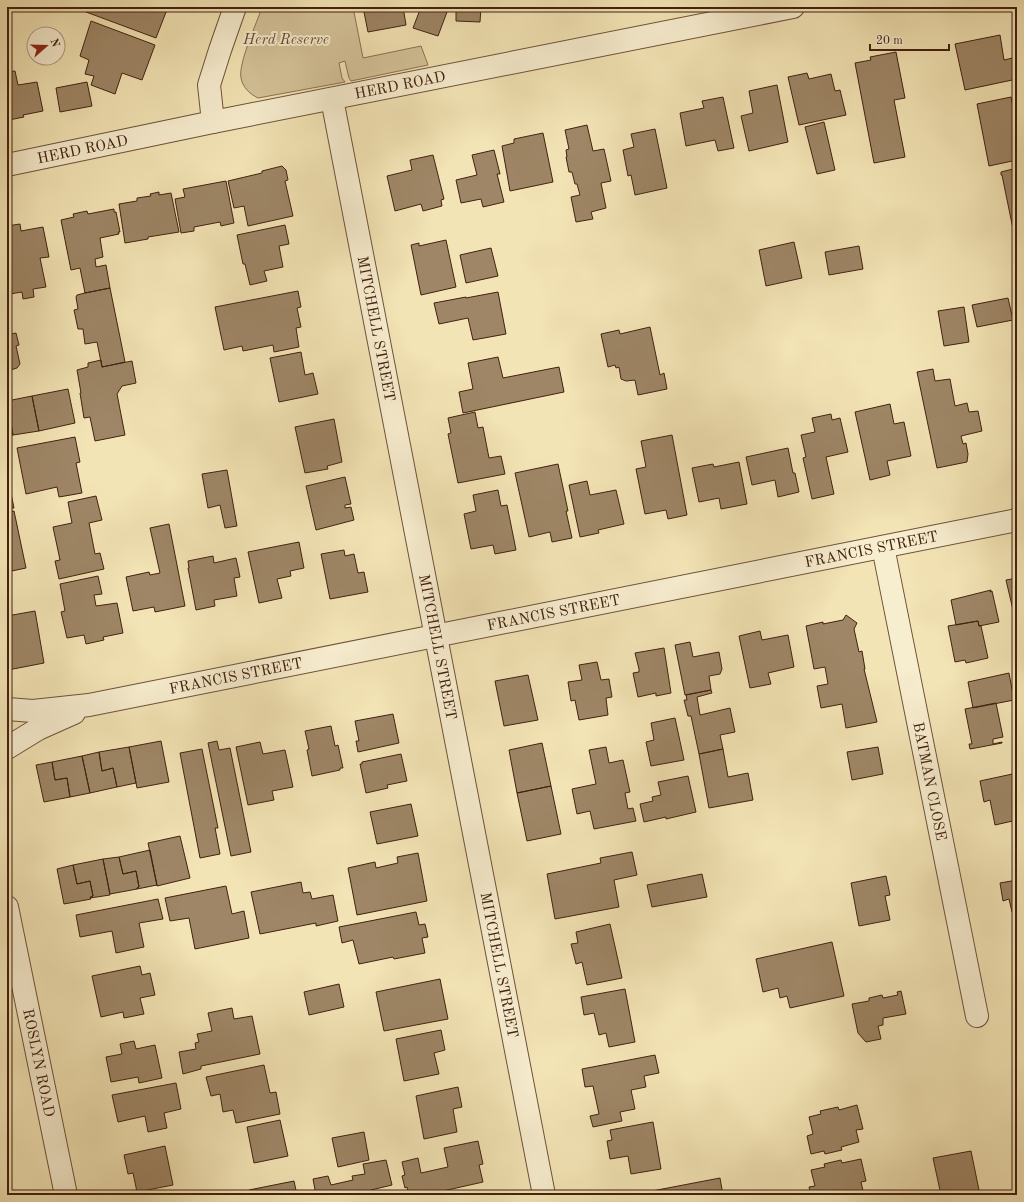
<svg xmlns="http://www.w3.org/2000/svg" width="1024" height="1202" font-family="'Old Standard TT',serif">
<rect width="100%" height="100%" fill="#f3e4b5"/>
<filter id="stains"><feTurbulence type="fractalNoise" baseFrequency=".005" numOctaves="4"/><feColorMatrix values="0 0 0 0 .2 0 0 0 0 .09 0 0 0 0 .02 0 0 0 .5 -.17"/></filter>
<radialGradient id="worn" r=".72"><stop offset=".6" stop-color="#630" stop-opacity="0"/><stop offset="1" stop-color="#630" stop-opacity=".3"/></radialGradient>
<!-- green -->
<path fill="#d5c399" stroke="#8c7254" d="M262,7H353L363,58L421,46L428,65L351,81L349,78L345,61L339,63L342,78L345,82L258,98C250,94 243,88 241,78C238,63 257,23 262,7Z"/>
<!-- building -->
<path fill="#9e8666" stroke="#422110" d="M79,7H168L156,38L78,9Z
M363,7H403L406,25L368,32Z
M421,7H438V9L447,12L438,36L413,28Z
M456,7H481L480,22L456,21Z
M91,21L155,45L142,80L122,73L115,94L91,85L94,76L85,74L89,60L80,56Z
M1000,35L1004,60L1017,57V79L965,90L955,44Z
M896,52L905,98L894,100L905,157L874,163L855,63L871,60L870,57Z
M15,71L18,85L37,82L43,111L23,115L24,117L9,120L10,122L7,123V72Z
M807,73L809,79L831,74L835,91L840,90L846,115L799,125L788,77Z
M87,82L92,106L60,112L56,88Z
M777,85L788,142L749,151L741,116L753,113L749,91Z
M723,97L734,148L718,151L715,140L686,146L680,113L704,108L702,101Z
M1011,97L1017,125V160L989,166L977,104Z
M824,122L835,170L817,174L805,127Z
M587,125L593,151L604,149L611,181L601,183L606,208L591,212L593,219L576,222L571,197L580,195L577,184H575L572,172H569L566,157H567L566,150L569,149L565,130Z
M655,129L667,188L635,195L631,175L628,176L623,150L634,147L631,134Z
M543,133L553,182L510,191L502,146L514,143V139Z
M494,150L500,174H497L504,202L483,207L481,199L461,203L456,180L477,175L472,155Z
M433,155L444,199L441,200L442,206L423,211L421,204L395,211L387,176L412,170L410,160Z
M282,166L286,170L288,180L285,181L293,216L248,226L244,206L234,208L228,181L262,173V171Z
M1017,168V228L1013,229L1002,175H1001V172Z
M226,181L234,223L221,226L220,222L194,227V231L181,233L175,199L185,197L183,189Z
M159,192V195L171,193L179,232L148,237V239L125,243L119,204L137,201V198L151,196L150,194Z
M114,209V212H116L120,232H118L119,234L100,238L103,257L95,259L96,267L106,265L110,288L85,293L80,268L71,270L61,220L74,217L73,214L87,211L88,214Z
M20,224L21,231L43,227L49,257L40,258L46,287L33,289L34,297L23,299L22,292L10,294L7,280V226Z
M285,225L289,244L279,246L283,267L264,271L267,281L250,285L245,264H243L237,235Z
M446,240L456,287L421,295L411,245L419,243V246Z
M794,242L802,278L766,286L759,250Z
M859,246L863,269L829,275L825,252Z
M491,248L498,276L466,283L460,255Z
M110,288L125,362L102,367L97,342L85,344L83,329H78L74,310L78,309L76,297L77,295L85,293Z
M298,291L301,307L297,308L301,327L296,328L299,347L274,352L273,345L243,351L242,346L224,350L215,307Z
M498,292L506,334L473,340L468,318L439,324L434,303L466,297V298Z
M1008,298L1013,320L977,327L972,305Z
M964,307L969,342L944,346L938,311Z
M650,327L660,375L664,373L667,389L638,395L635,380L626,381L621,379L619,367L616,368L615,365L608,367L601,334L619,330L620,334Z
M16,333L19,345L16,346L20,364L17,368L7,371V335Z
M301,352L305,375L313,373L318,394L279,402L270,358Z
M498,357L503,378L559,367L564,392L463,413L459,392L473,389L468,363Z
M101,360L102,367L132,361L136,383L122,386L117,394L125,435L95,441L90,417L84,418L80,393H81L77,370L88,367V363Z
M933,369L935,381L950,379L955,406L967,403L969,412L978,411L982,431L961,436L963,444L966,443L968,454L967,462L937,468L917,372Z
M68,389L75,423L39,431L32,396Z
M32,396L39,431L13,435L7,401Z
M890,404L894,424L904,422L911,456L887,461L890,475L870,480L855,412Z
M7,406L13,435L7,437Z
M475,412L478,428L483,427L489,458L501,456L505,474L458,483L448,434L451,433L448,418Z
M831,414L832,420L840,418L848,452L826,457L834,494L812,499L803,458L806,457L801,435L815,432L812,418Z
M334,419L342,462L327,466L328,469L305,473L295,427Z
M672,435L687,515L668,519L666,510L645,514L636,469L646,467L641,441Z
M75,437L80,462L76,463L82,493L59,497L57,487L26,494L17,448Z
M788,448L793,473H795L799,492L778,497L775,480L752,485L746,457Z
M739,462L747,504L721,509L719,498L699,502L692,468L713,464L714,467Z
M558,464L568,511H566L572,538L552,542L550,532L529,537L515,473Z
M227,470L237,526L225,528L220,505L208,508L202,474Z
M7,475L14,508L7,509Z
M345,477L351,504L345,505V508L351,507L354,520L316,530L306,486Z
M587,481L590,495L616,490L624,524L598,530L599,533L580,537L569,485Z
M498,490L501,506L507,505L516,550L495,554L493,545L471,549L464,514L476,511L473,495Z
M96,496L102,520L89,523L95,554L100,553L104,569L59,579L55,561L60,560L53,527L72,523L68,502Z
M14,511L26,568L7,572V512Z
M169,524L185,606L155,612L154,607L133,611L126,577L149,572L150,575L160,573L150,528Z
M299,542L304,568L290,571L291,576L277,579L282,598L259,603L248,552Z
M344,550L345,556L354,554L358,573L364,572L368,592L330,599L321,554Z
M213,556L214,563L236,558L240,577L234,578L237,596L214,600L215,606L196,610L188,568H189L188,561Z
M98,576L102,594L94,595L96,606L117,603L123,633L103,637L104,640L86,644L84,635L67,638L61,612L65,611L60,584Z
M1017,578V627L1006,580Z
M991,590L990,592L992,591L999,622L979,626L978,621L956,625L951,600Z
M35,611L44,663L8,670L7,662V616Z
M846,615L857,623L854,629L859,652L862,651L865,669H864L877,722L846,728L842,704L821,708L817,686L828,684L825,667L814,669L806,626L823,622V624L843,620Z
M978,621L979,626H981L988,658L966,663L965,660L955,662L948,626Z
M760,631L762,640L788,635L794,667L768,673L771,684L750,688L739,636Z
M690,642L693,657L719,652L722,669L720,674L709,676L711,690L685,695L675,645Z
M664,648L671,693L656,696V693L638,697L633,673L639,672V669L635,653Z
M597,662L601,680L609,679L612,697L606,698L608,715L579,720L575,700L571,701L568,682L582,680L579,665Z
M1009,673L1014,700L973,708L968,682Z
M528,675L538,720L504,726L495,681Z
M711,690L712,693L697,697L700,715L730,708L735,732L720,735L723,749L699,754L691,716H688L684,700H687L686,695Z
M996,703L1003,737L993,739V744L1002,742V743L970,749L969,744H972L965,709Z
M393,714L399,743L358,752L356,741H359L355,721Z
M675,718L684,760L651,766L646,742L654,740L651,723Z
M331,726L335,746L338,745L343,768H340V770L312,776L307,750L309,749L305,731Z
M161,741L169,782L137,788L129,747Z
M217,741L219,750L230,748L251,852L231,856L208,743Z
M260,742L263,754L285,750L293,787L272,791L274,800L248,805L236,747Z
M542,743L551,786L517,793L509,750Z
M129,747L136,783L117,787L113,768L102,771L99,752Z
M606,747L609,763L623,760L630,792L625,793L628,809L633,808L636,821L594,829L590,811L577,814L572,789L596,784L589,750Z
M878,747L883,774L852,780L847,752Z
M202,749L218,828H215L220,854L200,858L180,753Z
M723,749L728,777L748,773L753,800L709,808L699,754Z
M99,752L102,771L113,768L117,787L90,793L82,756Z
M401,754L407,781L387,785L388,788L366,793L360,764H362V762Z
M82,756L90,793L70,797L67,778L55,780L52,762Z
M52,762L55,780L67,778L70,797L44,802L36,765Z
M1017,773V820L995,825L990,800L984,802L980,781Z
M688,776L696,812L666,819V817L644,822L640,804L653,801L652,797L661,795L658,782Z
M551,786L561,834L527,841L517,793Z
M411,804L418,836L377,844L370,812Z
M180,836L190,878L157,886L148,843Z
M150,850L157,885L137,889V888L139,887L136,871L123,874L119,857Z
M632,852L637,875L614,880L619,907L555,919L547,874L601,863L600,858Z
M418,853L427,901L357,915L348,868L375,862L376,868L398,863L397,857Z
M119,857L123,874L136,871L139,887L137,888V889L110,894L103,859Z
M103,859L110,895L90,898L93,896L90,881L77,884L73,865Z
M73,865L77,884L90,881L93,896L90,897L91,899L64,904L57,869Z
M702,874L707,897L652,907L647,885Z
M886,876L890,895L885,896L890,920L859,926L851,883Z
M1017,880V911L1012,912L1009,899L1003,901L1000,883Z
M301,882L303,893L310,892L312,899L333,895L338,921L316,926V923L260,934L251,892Z
M226,886L232,914L244,911L249,938L195,949L189,918L170,921L165,898Z
M158,899L163,919L139,923L144,947L116,953L112,931L80,937L76,915Z
M416,912L419,925L425,924L428,937L422,938L425,953L394,959L393,957L359,964L353,940L342,943L339,927Z
M610,924L622,978L587,985L582,962L576,964L571,944L578,943L576,932Z
M832,942L844,996L790,1008L787,996L780,998L778,988L763,992L756,959Z
M140,966L142,975L150,973L155,995L140,998L144,1014L124,1018L123,1012L101,1017L92,976Z
M440,979L448,1019L384,1031L376,992Z
M339,984L344,1007L309,1015L304,992Z
M625,989L635,1042L609,1047L606,1033L599,1035L594,1013L584,1015L581,997Z
M901,991L906,1014L883,1018V1025L878,1026L881,1039L866,1042L858,1033L852,1004L869,1001V998L882,995L883,998L898,995L897,992Z
M232,1008L234,1019L252,1016L260,1054L201,1066V1069L183,1074L179,1052L196,1049L195,1043L199,1042L197,1034L212,1031L208,1013Z
M441,1030L445,1050L434,1053L439,1074L404,1081L396,1039Z
M134,1041L136,1049L155,1045L162,1078L139,1083L138,1077L111,1082L106,1057L122,1054L120,1044Z
M655,1055L659,1073L644,1076L646,1087L631,1090L635,1109L620,1112L622,1121L593,1127L590,1116L599,1114L593,1086L585,1087L582,1069Z
M264,1065L270,1093L276,1092L280,1114L236,1123L233,1110L223,1112L220,1094L211,1096L206,1077Z
M176,1083L181,1109L164,1113L167,1128L148,1132L145,1116L118,1122L112,1095Z
M458,1087L462,1107L453,1109L457,1132L424,1139L416,1096Z
M857,1105L863,1129L856,1130L859,1142L841,1147L842,1150L825,1154L824,1151L811,1154L807,1136L813,1134L809,1117L821,1114L820,1111L838,1107L839,1110Z
M280,1120L288,1156L254,1163L247,1127Z
M653,1122L661,1169L631,1174L628,1156L610,1159L607,1141L612,1140L610,1130Z
M364,1132L369,1160L338,1167L332,1138Z
M478,1141L483,1164L479,1165L483,1182L425,1195H409L407,1187L405,1188L402,1176L405,1175L402,1162L418,1158L421,1173L448,1167L444,1148Z
M165,1146L173,1185L137,1192L133,1173L128,1174L124,1155Z
M971,1151L980,1195H941L933,1158Z
M861,1159L866,1181L861,1182L864,1195H811L809,1187L815,1186L811,1170L825,1167L824,1164L841,1160L842,1163Z
M386,1160L392,1185L371,1190V1194L366,1195H316L313,1179L328,1176L331,1185L353,1180L352,1176L365,1174L363,1164Z
M720,1178L723,1195H631Z
M294,1181L297,1195H250L249,1190Z"/>
<g fill="none" stroke-linecap="round" stroke-linejoin="round">
<!-- minor casing -->
<g stroke="#6e5239" stroke-width="24">
<g id="minor">
<path id="s1" d="M332,99L544,1195"/>
<path d="M213,122L209,85L220,50L235,7"/>
<path id="s2" d="M7,165L213,122L793,7"/>
<path id="s3" d="M883,547L977,1016"/>
<path id="s4" d="M7,709L33,711L89,705L1017,520"/>
<path d="M7,748L38,729L74,713"/>
</g>
</g>
<!-- tertiary casing -->
<g stroke="#6e5239" stroke-width="24">
<g id="tertiary">
<path id="s5" d="M7,907L66,1195"/>
</g>
</g>
<!-- minor -->
<use href="#minor" stroke="#f7edcf" stroke-width="22"/>
<!-- tertiary -->
<use href="#tertiary" stroke="#f7edcf" stroke-width="22"/>
</g>
<g text-anchor="middle" stroke-width="4" stroke-linejoin="round" paint-order="stroke">
<!-- park labels -->
<g font-size="15" font-style="italic" fill="#674a32" stroke="#f7edcf">
<text x="286" y="44">Herd Reserve</text>
</g>
<!-- street labels -->
<g font-size="15" fill="#422110" stroke="#f7edcf">
<text dy="5" stroke="none"><textPath href="#s2" startOffset="401">HERD ROAD</textPath></text>
<text dy="5" stroke="none"><textPath href="#s2" startOffset="77">HERD ROAD</textPath></text>
<text dy="5" stroke="none"><textPath href="#s1" startOffset="234">MITCHELL STREET</textPath></text>
<text dy="5" stroke="none"><textPath href="#s4" startOffset="880">FRANCIS STREET</textPath></text>
<text dy="5" stroke="none"><textPath href="#s4" startOffset="556">FRANCIS STREET</textPath></text>
<text dy="5" stroke="none"><textPath href="#s1" startOffset="558">MITCHELL STREET</textPath></text>
<text dy="5" stroke="none"><textPath href="#s4" startOffset="232">FRANCIS STREET</textPath></text>
<text dy="5" stroke="none"><textPath href="#s3" startOffset="239">BATMAN CLOSE</textPath></text>
<text dy="5" stroke="none"><textPath href="#s1" startOffset="882">MITCHELL STREET</textPath></text>
<text dy="5" stroke="none"><textPath href="#s5" startOffset="159">ROSLYN ROAD</textPath></text>
</g>
</g>
<!-- margin -->
<rect width="1024" height="1202" fill="none" stroke="#f3e4b5" stroke-width="24"/>
<rect x="8" y="8" width="1008" height="1186" fill="none" stroke="#422110" stroke-width="2"/>
<rect x="12" y="12" width="1000" height="1178" fill="none" stroke="#422110"/>
<!-- north arrow -->
<g transform="translate(46 46) rotate(70)"><circle r="19" fill="#f7edcf" stroke="#af9b83"/>
<path d="M0-3L7 15L0 10L-7 15Z" fill="#8f2418"/>
<text y="-6" font-size="11" font-weight="bold" text-anchor="middle" fill="#422110">N</text>
</g>
<!-- scale -->
<path d="M870 44v6h79v-6" fill="none" stroke="#422110" stroke-width="2"/>
<text x="876" y="44" font-size="12" fill="#422110" stroke="#f7edcf" stroke-width="3" paint-order="stroke">20 m</text>
<rect width="100%" height="100%" filter="url(#stains)"/>
<rect width="100%" height="100%" fill="url(#worn)"/>
</svg>
